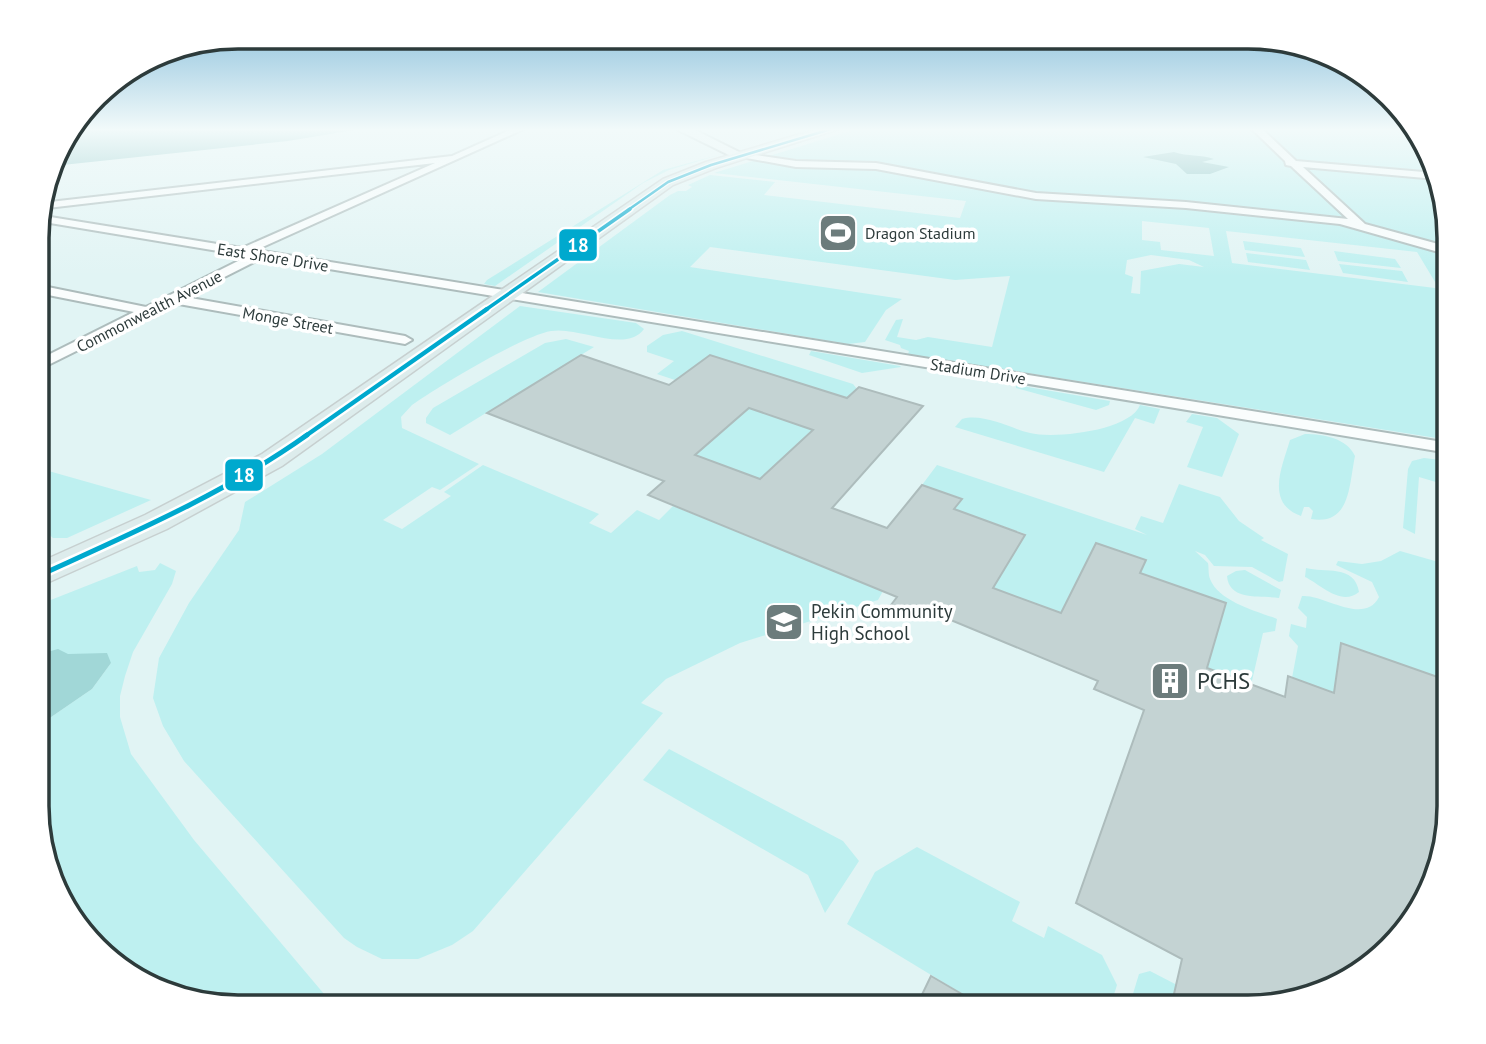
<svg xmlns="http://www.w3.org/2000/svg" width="1486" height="1044" font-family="'PT Sans',sans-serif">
<rect width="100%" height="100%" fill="#e1f4f4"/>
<!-- green -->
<path fill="#bef0f0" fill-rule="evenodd" d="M856,129H1412C1452,177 1449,246 1449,305L1417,252L1226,231L1232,263L1435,288L1449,311V440L908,354L909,351L901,348L900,345L885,340L896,320L903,319L897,337L916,340L928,337L992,347L1010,276L955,280L710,247L690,267L902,299L886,310L865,342L848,344L538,292L670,195L678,191H686L692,187L688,185L710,175L775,182L764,195L960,218L966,201L714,173ZM1142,221L1209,228L1214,256L1161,250L1160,242L1142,240ZM1151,255L1189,260L1204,267L1179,264L1141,271L1140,294L1131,293L1133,277L1125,274L1127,260Z
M722,154L669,170L643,183L495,286L484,284L487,280L663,170Z
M1243,241L1301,248L1305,257L1245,250Z
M1334,251L1395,259L1401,268L1338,261Z
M1246,253L1306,260L1310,270L1248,262Z
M1339,264L1402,271L1408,282L1343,273Z
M520,306L636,323L644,329C626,354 579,326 551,331C522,336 439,386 412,405L401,417L402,428L479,464L440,490L432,487L383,520L402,529L451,496L444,492L483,465L599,514L589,523L611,533L637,510L659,520L673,506L883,591L878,600L740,643L666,679L641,703L663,713L473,931L452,945L418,959H382L357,947L344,938L184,761L163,726L153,698L159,658L189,603L239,530L245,502L322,454Z
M682,331L853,384L857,389L847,398L710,355L675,380L657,374L674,361L647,352V346L663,335Z
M566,339L594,347L450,435L426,423V418L433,408L545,343Z
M811,351L900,366L901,367L862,373L809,355Z
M1016,385L1110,401L1109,405L1096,410L1016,388Z
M1140,405L1160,409L1154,424L1135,418L1104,472L955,427L962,419C984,413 1009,428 1030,433C1054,439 1130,431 1140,405Z
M749,408L813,430L760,479L695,455Z
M1192,414L1217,418L1239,434L1222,477L1187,467L1203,427L1186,422Z
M1305,434C1323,434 1347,438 1355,456C1349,484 1351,526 1311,519L1313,511L1309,507H1304L1301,516C1265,503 1282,467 1290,440Z
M1424,458L1449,461L1446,485L1419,477L1415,534L1403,528L1408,469L1412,461Z
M937,465L1147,535L1135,529L1141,516L1163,523L1179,484L1220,497L1239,521L1264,538L1261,540L1288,554L1283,581L1279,582L1252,567L1214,566L1205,555L1195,551L1208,563C1209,568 1208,574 1210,579C1219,602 1257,611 1277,619L1275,631L1263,633L1251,685L1207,668L1140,573L1145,561L1096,543L1061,613L993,588L1025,534L954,509L961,498L922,485Z
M38,468L151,500L67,538H53L38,524Z
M1400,551L1449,565V681L1341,644L1334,693L1292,678L1298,646L1289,636L1291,624L1306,628L1307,617L1298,608L1302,596C1324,594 1364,626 1379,597L1372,582L1336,565L1338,561L1362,564L1381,561Z
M160,563L176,571L172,584L133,652L125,676L120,696V717L131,754L194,840L335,1007H225L116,966L64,907L38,832V726L92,689L111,663L74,654H40L38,661V605L137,566L139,572L155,570Z
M1306,568C1324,573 1355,564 1359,592C1341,607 1320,584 1305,577Z
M1245,570L1281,590L1279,598C1262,595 1229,602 1227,576L1236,571Z
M669,749L843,841L859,861L825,913L808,875L643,780Z
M917,847L1020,902L1012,921L1044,938L1048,926L1102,955L1117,985L1110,1007H984L847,924L875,872Z
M1150,971L1177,985L1171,1007H1129L1139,974Z"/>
<!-- forest -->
<path fill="#a1d7d7" d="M58,649L68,654L107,653L111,663L92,689L38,726V661L40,654Z"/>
<!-- water -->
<path fill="#80c0c1" d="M73,129H360L288,141L53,166L58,149Z
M1174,152C1188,157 1200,154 1214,159L1202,162L1229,167L1210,174H1187L1176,164L1143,157Z"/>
<!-- building -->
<path fill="#c4d3d3" stroke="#adbcbc" stroke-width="2" fill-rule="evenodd" d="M581,355L669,385L710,355L847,398L859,387L923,406L832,508L887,528L922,485L962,499L954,509L1025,535L993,588L1061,613L1096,543L1146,560L1140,573L1226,603L1207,668L1285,697L1288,676L1334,693L1341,643L1449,681V819L1408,928L1337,986L1248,1007H1171L1182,959L1076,903L1144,710L1094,689L1098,681L917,606L912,613L891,605L897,597L648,495L664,481L487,413ZM749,408L813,430L760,479L695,455Z
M931,976L984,1007H916Z"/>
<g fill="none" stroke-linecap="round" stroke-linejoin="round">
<!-- street casing -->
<g stroke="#adbcbc" stroke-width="4">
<path id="street" d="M512,129H524L256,250L1449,443V453L262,258L185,297L405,336L412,340L405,344L173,303L38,370V360L134,312L38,293V285L146,307L248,256L38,221V215L242,248L435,163L39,209L41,203L452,156Z
M1252,129H1262L1296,161L1435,173L1436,179L1303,167L1365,224L1449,247V255L1340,224L1186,208L1036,199L876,169L796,167L736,156L741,153L796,161L876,163L1036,193L1186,202L1348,219L1291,166L1286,165L1285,161Z"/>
</g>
<!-- secondary casing -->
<g stroke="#adbcbc" stroke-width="4">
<path id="secondary" d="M676,129H693L747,156L737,159Z"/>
</g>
<!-- primary casing -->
<g stroke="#c7d0d0" stroke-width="3">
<path id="primary" d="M817,129H839L716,168L673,185L282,466L167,529L38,587V563L145,515L262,454L663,179L706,162Z"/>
</g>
<!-- street -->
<use href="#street" fill="#fafdfd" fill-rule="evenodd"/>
<!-- secondary -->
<use href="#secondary" fill="#ebf4f4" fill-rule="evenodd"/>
<!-- primary -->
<use href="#primary" fill="#ddecec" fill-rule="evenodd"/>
<!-- bus-1-far3 casing -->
<g stroke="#fff" stroke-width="5">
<path id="bus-1-far3" d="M628,210L668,182L711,165L831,129"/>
</g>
<!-- bus-1-far2 casing -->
<g stroke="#fff" stroke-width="7">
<path id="bus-1-far2" d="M484,311L630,209"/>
</g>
<!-- bus-1-far1 casing -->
<g stroke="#fff" stroke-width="9">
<path id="bus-1-far1" d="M304,437L487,309"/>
</g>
<!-- bus-1 casing -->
<g stroke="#fff" stroke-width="10">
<path id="bus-1" d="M38,576C130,534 224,494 307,435"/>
</g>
<!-- bus-1-far3 -->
<use href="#bus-1-far3" stroke="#00a9ce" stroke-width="2.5"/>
<!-- bus-1-far2 -->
<use href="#bus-1-far2" stroke="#00a9ce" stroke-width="3.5"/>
<!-- bus-1-far1 -->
<use href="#bus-1-far1" stroke="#00a9ce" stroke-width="4.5"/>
<!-- bus-1 -->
<use href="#bus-1" stroke="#00a9ce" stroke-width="5"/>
</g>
<!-- sky -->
<linearGradient id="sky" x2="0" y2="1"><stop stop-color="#7eb9d8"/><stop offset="0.47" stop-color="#f2fafa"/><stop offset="1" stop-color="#f2fafa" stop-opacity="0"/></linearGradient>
<rect width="1486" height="276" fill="url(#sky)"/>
<!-- icons -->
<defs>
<g id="stadium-square" transform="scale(2.0125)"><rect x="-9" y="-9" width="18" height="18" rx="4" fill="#6c7c7c" stroke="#fff"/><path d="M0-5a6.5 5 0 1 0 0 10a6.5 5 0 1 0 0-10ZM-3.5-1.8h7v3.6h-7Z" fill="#fff"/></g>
<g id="school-square" transform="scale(2.0125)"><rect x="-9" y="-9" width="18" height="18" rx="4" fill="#6c7c7c" stroke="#fff"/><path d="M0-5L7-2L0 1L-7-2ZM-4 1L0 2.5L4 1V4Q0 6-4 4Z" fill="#fff"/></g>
<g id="building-square" transform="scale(2.0125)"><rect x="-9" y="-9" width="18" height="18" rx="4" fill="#6c7c7c" stroke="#fff"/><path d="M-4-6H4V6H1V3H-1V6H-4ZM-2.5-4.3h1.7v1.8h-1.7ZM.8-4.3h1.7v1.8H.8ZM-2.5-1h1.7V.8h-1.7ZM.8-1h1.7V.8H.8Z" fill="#fff"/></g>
</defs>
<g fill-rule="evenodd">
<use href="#stadium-square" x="838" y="233"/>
<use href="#school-square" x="784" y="622"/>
<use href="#building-square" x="1170" y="681"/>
</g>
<g text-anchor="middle" stroke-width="7" stroke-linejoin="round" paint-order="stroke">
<!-- far-poi labels -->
<g font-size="16" fill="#2d3b3b" stroke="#fff" text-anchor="start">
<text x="865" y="239">Dragon Stadium</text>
</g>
<!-- far-street labels -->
<g font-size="16" fill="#2d3b3b" stroke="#fff">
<text transform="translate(273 257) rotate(9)" y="6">East Shore Drive</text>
<text transform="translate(149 311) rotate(-27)" y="6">Commonwealth Avenue</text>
<text transform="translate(288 320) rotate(10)" y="6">Monge Street</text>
<text transform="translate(978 371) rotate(9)" y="6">Stadium Drive</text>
</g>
<!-- poi labels -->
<g font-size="19" fill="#2d3b3b" stroke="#fff" text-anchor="start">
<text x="811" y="618">Pekin Community<tspan x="811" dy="22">High School</tspan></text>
</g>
<!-- near-poi labels -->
<g font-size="23" fill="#2d3b3b" stroke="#fff" text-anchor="start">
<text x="1197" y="689">PCHS</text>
</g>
</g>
<!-- crop -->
<path d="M0 0H1486V1044H0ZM238 49H1248A189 189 0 0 1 1437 238V806A189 189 0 0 1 1248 995H238A189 189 0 0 1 49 806V238A189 189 0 0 1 238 49Z" fill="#fff" fill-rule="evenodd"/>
<path fill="none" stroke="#2d3b3b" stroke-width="3.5" d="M238 49H1248A189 189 0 0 1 1437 238V806A189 189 0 0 1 1248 995H238A189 189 0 0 1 49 806V238A189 189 0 0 1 238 49Z"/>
<g stroke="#fff" stroke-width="2.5">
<rect x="558" y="228" width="40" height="34" rx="7" fill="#00a9ce"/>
<rect x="224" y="458" width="40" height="34" rx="7" fill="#00a9ce"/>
</g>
<g font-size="19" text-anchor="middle" font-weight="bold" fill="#fff">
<text x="578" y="252">18</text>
<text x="244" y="482">18</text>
</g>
</svg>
